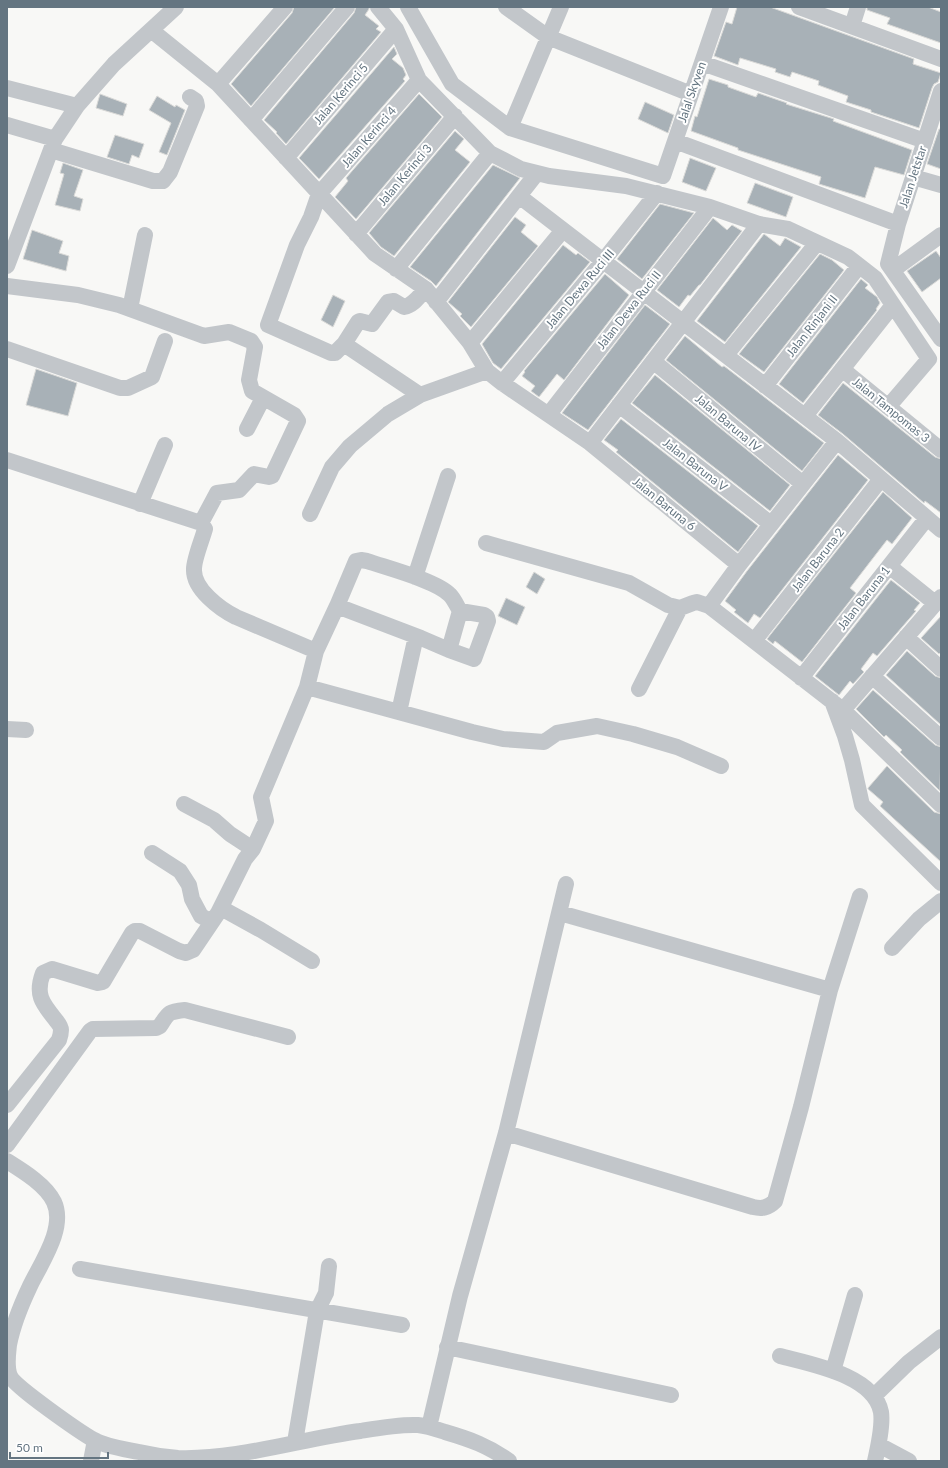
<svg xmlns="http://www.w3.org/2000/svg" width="948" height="1468" font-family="Lato,sans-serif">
<rect width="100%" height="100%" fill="#f8f8f6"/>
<!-- building -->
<path fill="#a8b1b7" stroke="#dadad8" d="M294,7H335L251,106L231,84L292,13Z
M356,7H369V9L365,15L379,26L376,29L381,32L286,144L276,133L277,132L264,120L354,13Z
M737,7H770L914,59L913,64L941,73L938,82L934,84L932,88L919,128L871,112V110L846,102L848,96L818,85L819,81L792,72L790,77L775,72L776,69L740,58L738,65L714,56L726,22L732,24Z
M867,7H928L941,12V43L887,24L890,18L867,10Z
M394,47L397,54L392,59L403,68L406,75L403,79L405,81L319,179L299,158Z
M709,79L728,85V87L756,97L758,93L787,103L786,104L834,119L833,121L912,150L904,175L875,167L865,198L819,184L821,177L738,150V148L691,131L695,116L697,117Z
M100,94L127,104L123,116L96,108Z
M419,94L442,117L356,219L335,197L348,181L346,178Z
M157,96L175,107L176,105L185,110L167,155L159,152L171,123L149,110Z
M645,102L674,115L668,133L638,119Z
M939,129H941V169L927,164Z
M455,131L464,139L455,150L470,162L394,256L381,247L369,233Z
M115,135L144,144L139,158L132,155L129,164L107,157Z
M690,158L716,168L706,191L682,182Z
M63,163L83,170L74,196L83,199L80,211L55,205L64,174L60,173Z
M493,165L520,178L436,286L431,281L410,267Z
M755,183L793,197L786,217L747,203Z
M660,204L694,213L642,279L617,259Z
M515,217L526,225L521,232L538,246L471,327L460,316L462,314L448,302Z
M713,218L727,230L732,225L742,231L700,285H699L690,296L688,295L679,307L657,290Z
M32,230L63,241L59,253L69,256L66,271L23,259Z
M764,234L780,246L785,238L801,247L725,342L697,321Z
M563,245L576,255L578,253L590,262L501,369L493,363L482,344Z
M936,251L941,258V278L922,292L907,271Z
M820,254L832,260L844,270L764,372L739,354Z
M605,274L629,295L564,380L557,374L539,397L531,391L535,386L522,376L525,372L524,371Z
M861,279L868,285L865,288L877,297L880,303L876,309L877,310L803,403L779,384Z
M333,295L345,301L333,327L321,320Z
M645,305L670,324L588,430L562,413Z
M685,336L722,367L724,366L824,443L802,471L666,360Z
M36,369L77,383L68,416L26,405Z
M655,375L790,485L770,511L632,403Z
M843,383L935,457L941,459V513L925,501L924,503L843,434L818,415Z
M621,419L758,526L738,552L616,452L618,450L604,440Z
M838,455L868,480L760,618L754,614L748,623L734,612L736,610L725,601L747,571Z
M883,492L912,518L892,544L887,540L870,562L850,588L856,593L802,662L775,641L773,644L767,639Z
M534,572L545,579L537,594L526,587Z
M891,580L920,603L914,610L916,611L877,656L873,653L861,669L864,672L853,684L850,681L839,695L815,676Z
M506,598L525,607L517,625L498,616Z
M941,616V652L939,654L921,638Z
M907,651L935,676L941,678V725L886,675Z
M873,690L935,745L941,747L940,791L900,752L902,750L886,735L884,737L856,709Z
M887,766L934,812L941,814V862L880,806L883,802L868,789V788Z"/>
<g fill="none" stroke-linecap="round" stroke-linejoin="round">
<!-- minor -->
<path stroke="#c2c6ca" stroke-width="16" d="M378,7L396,29L419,80L490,153L521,169L549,176L626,186L710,207L759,224L788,229L848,257L875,278L929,359L888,407
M408,7L452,84L510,128L663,176L721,7
M506,7L548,37L691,94
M799,7L941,59
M852,26L858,7
M151,30L218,84L375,254L426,289L470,343L487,371L502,383L590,443L739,565
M702,63L925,141
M419,80L319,194L311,217L297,245L268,325L331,353H335L344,344L358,322L360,321L372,324L388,302L394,301L404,307C414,305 419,296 426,289
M218,84L285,7
M7,88L77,106
M941,91L898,224L888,264L941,339
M251,120L347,7
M7,125L55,139
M510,128L561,7
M675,141L898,224
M51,150L153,181H163L170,172L197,106L196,101L190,97
M286,158L396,29
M913,177L941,185
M519,196L837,441L941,530
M356,234L455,116
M7,266L55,139L77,106L114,64L176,7
M396,269L490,153
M893,270L941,235
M7,286L78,295L119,305L204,336L229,332L251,341L255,347L249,380L252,391L294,415L298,421L272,476L269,477L254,474L239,490L217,493L201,523
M436,302L537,173
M130,309L145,235
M470,343L563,230
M344,344L420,395
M7,349L120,388H128L152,377L165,341
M726,355L817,243
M653,361L803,484
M842,369L941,450
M502,383L603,261L657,193
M765,386L859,266
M619,405L771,524
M549,414L710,207
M805,416L893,305
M247,429L263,398
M837,441L739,565L709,606L843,710L941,597
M590,443L759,224
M7,460L201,523L205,529C202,540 194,559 194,569C193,589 220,609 236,617L316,651L307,687L261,797L266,821L253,849L245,859L218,913L193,950L186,953L179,951L140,931H135L132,933L103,982L98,983L52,969L43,973C35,994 42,1003 55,1019C58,1023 61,1026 61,1030C61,1033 60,1037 59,1040L7,1105
M140,504L165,445
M310,514L332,467L350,446L388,414L420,395L487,371
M486,543L629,583L668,605L680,608L693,603L697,602L709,606
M889,566L935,603
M415,577L448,476
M337,606L356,561L361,560L367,561C387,568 437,581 450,595C454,599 457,606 460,611L449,650
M906,637L941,669
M754,641L881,479
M316,651L337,606L421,638L449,650L474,659L488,621L487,617L484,615L460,611
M872,676L941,738
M801,678L927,518
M307,687L472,732L503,739L544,742L557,733L597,726L633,734L677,747L721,766
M639,689L680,608
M832,701L845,736L852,760L862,805L941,883
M843,710L941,805
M399,712L416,636
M7,729L26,730
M184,804L214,820L230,834L253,849
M152,853L180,871L189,885L192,899L201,916L212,922
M221,908L261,930L312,961
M560,913L830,990
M892,948L919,919L941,901
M506,1133L753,1207C762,1209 768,1208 775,1201L801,1107L830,990L860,896
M7,1145L90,1031L93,1029L156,1028L160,1026C169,1012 168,1012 185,1010L288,1037
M7,1161C23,1171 46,1185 54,1202C66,1228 41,1263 30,1286C21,1305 13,1324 9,1345C8,1354 6,1367 10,1376C15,1387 80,1432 94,1440C107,1447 124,1449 139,1452C152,1455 165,1457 178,1458C237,1460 301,1439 360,1431C378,1428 400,1424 418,1425C428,1426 436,1429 445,1432C469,1439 489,1446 509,1461
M80,1269L402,1325
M447,1347L671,1395
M780,1356C810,1364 874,1375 881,1412C883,1425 878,1448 875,1461
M833,1371L855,1295
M874,1396L909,1362L941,1337
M429,1427L460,1296L506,1133L566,884
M295,1442L317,1311L326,1293L329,1266
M879,1445L909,1461
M91,1461L95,1440"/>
</g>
<g text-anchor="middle" stroke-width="4" stroke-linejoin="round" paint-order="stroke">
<!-- street labels -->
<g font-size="12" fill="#647581" stroke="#fff">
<text transform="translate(692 92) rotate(-71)" y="4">Jalal Skyven</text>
<text transform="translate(341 94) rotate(-49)" y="4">Jalan Kerinci 5</text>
<text transform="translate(369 137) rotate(-49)" y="4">Jalan Kerinci 4</text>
<text transform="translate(405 175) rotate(-50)" y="4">Jalan Kerinci 3</text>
<text transform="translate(913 177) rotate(-72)" y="4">Jalan Jetstar</text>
<text transform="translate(580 289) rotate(-50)" y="4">Jalan Dewa Ruci III</text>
<text transform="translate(629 310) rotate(-52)" y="4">Jalan Dewa Ruci II</text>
<text transform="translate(812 326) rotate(-52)" y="4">Jalan Rinjani II</text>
<text transform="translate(891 410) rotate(39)" y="4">Jalan Tampomas 3</text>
<text transform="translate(728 423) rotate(40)" y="4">Jalan Baruna IV</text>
<text transform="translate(695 465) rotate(38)" y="4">Jalan Baruna V</text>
<text transform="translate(664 504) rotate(39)" y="4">Jalan Baruna 6</text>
<text transform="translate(818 560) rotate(-52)" y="4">Jalan Baruna 2</text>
<text transform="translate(864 598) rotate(-52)" y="4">Jalan Baruna 1</text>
</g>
</g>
<!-- border -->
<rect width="948" height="1468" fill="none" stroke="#647581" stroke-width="16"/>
<!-- scale -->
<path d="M10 1452v6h98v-6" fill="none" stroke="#647581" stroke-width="2"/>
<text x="16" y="1452" font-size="12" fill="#647581" stroke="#ffffff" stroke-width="3" paint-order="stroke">50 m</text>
</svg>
